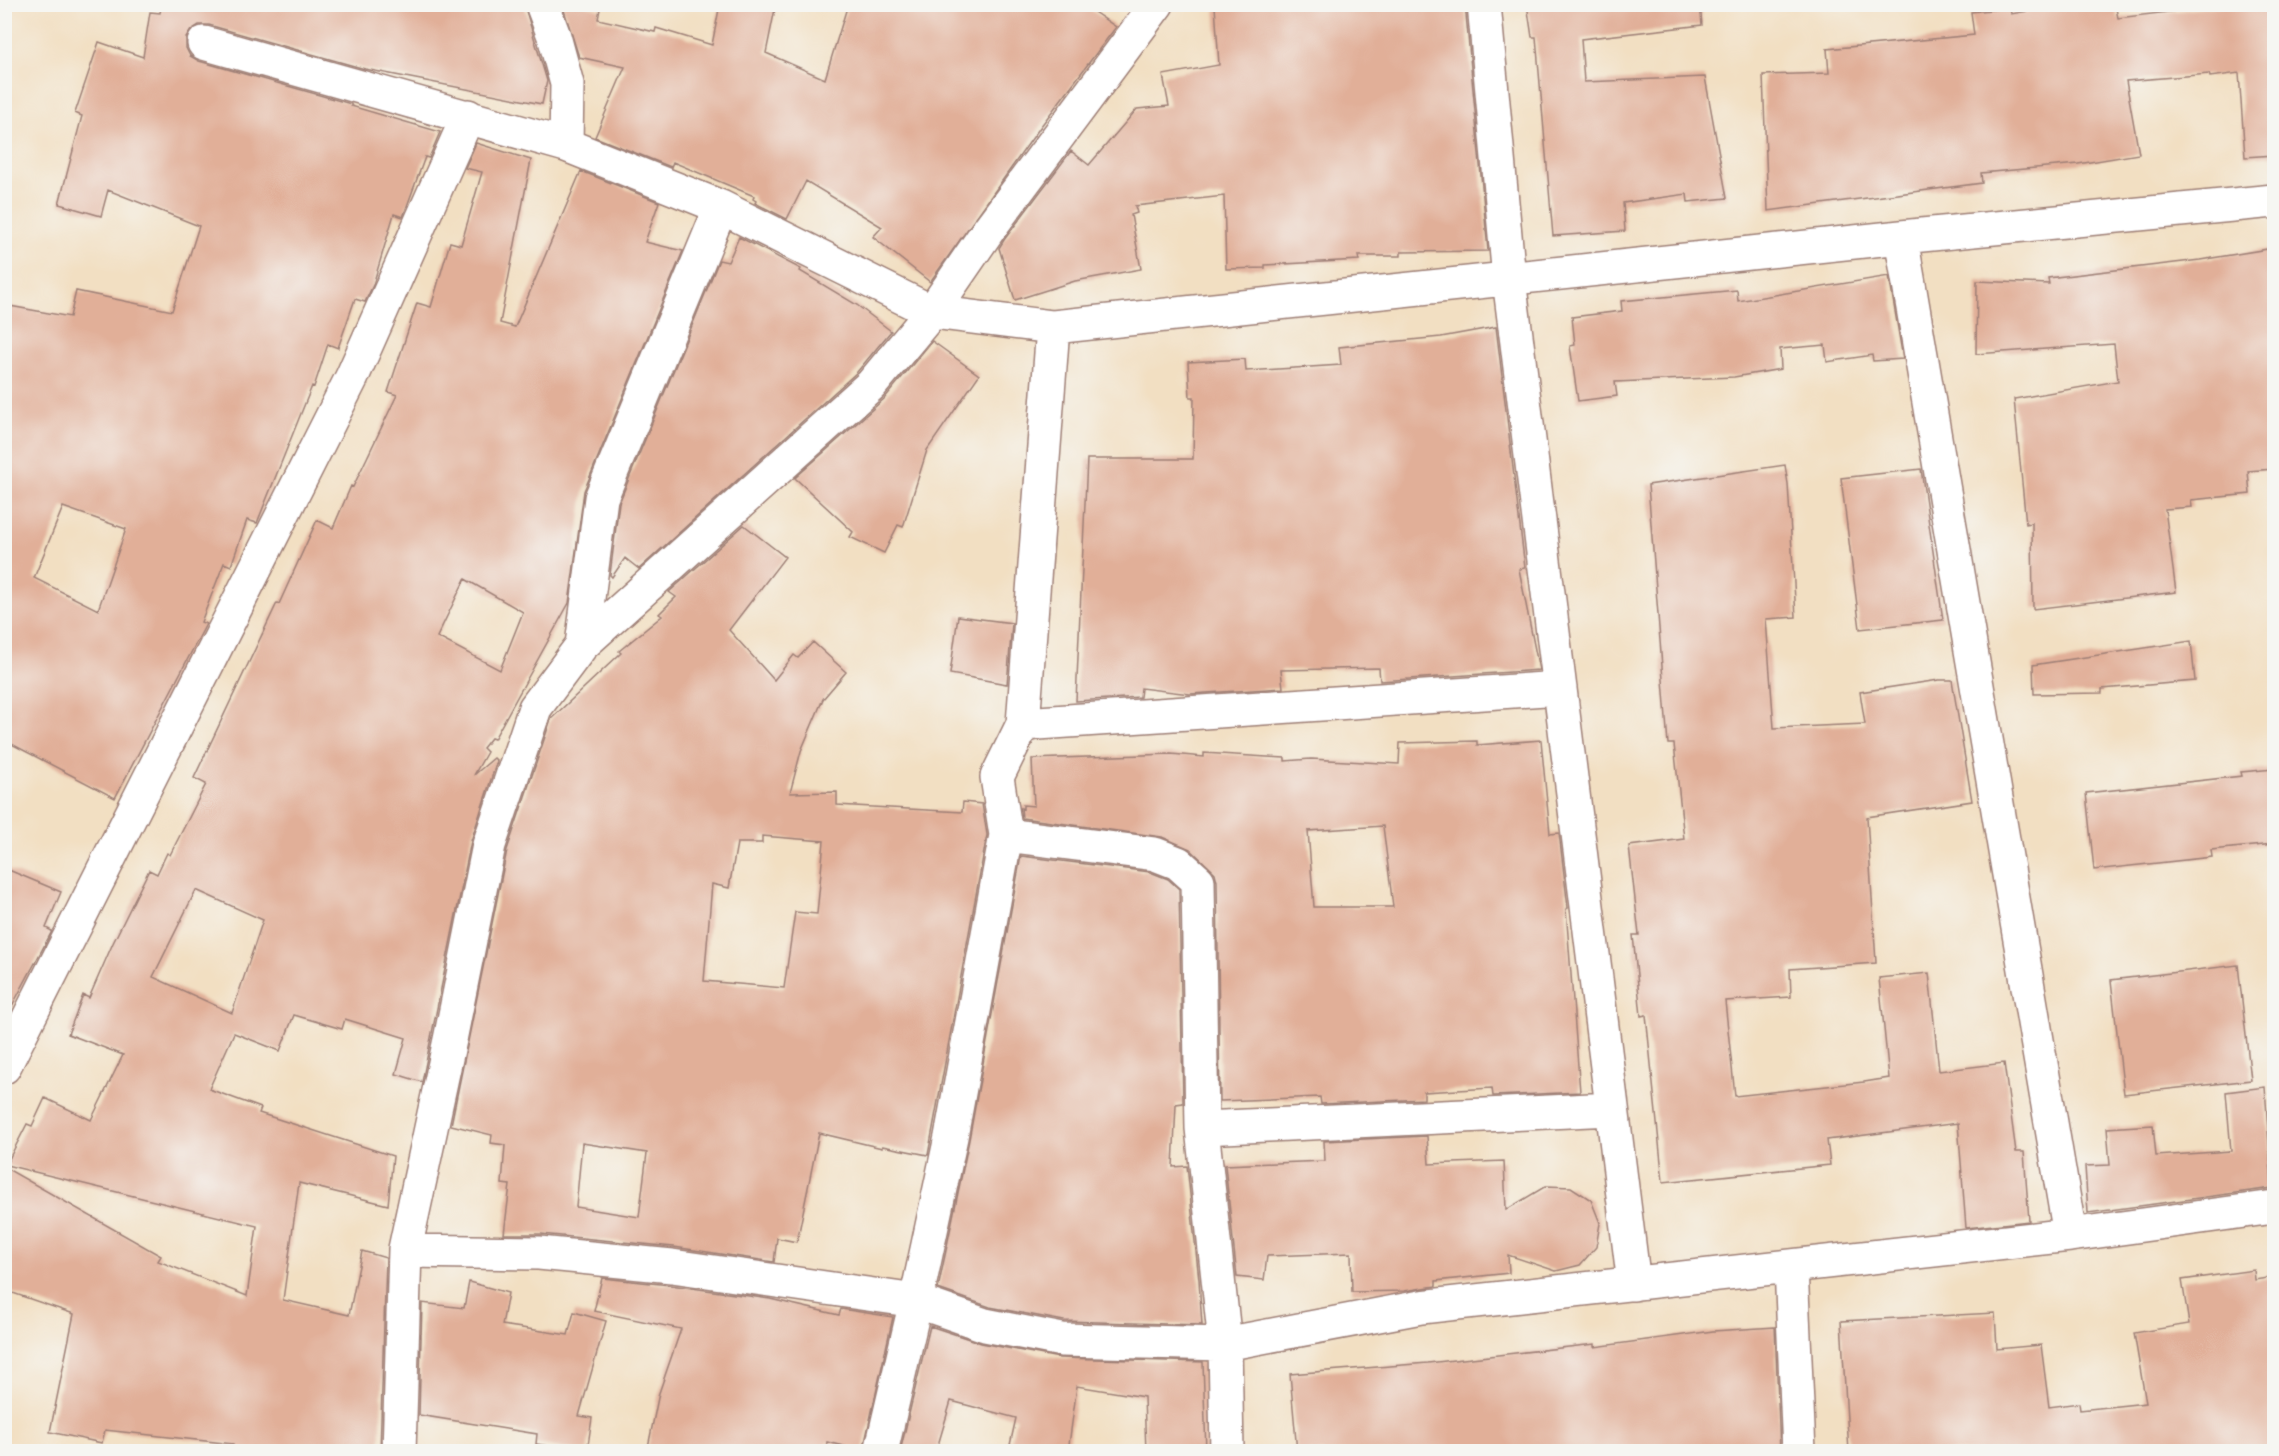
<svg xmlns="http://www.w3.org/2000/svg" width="2279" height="1456" font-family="'Balsamiq Sans',sans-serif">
<rect width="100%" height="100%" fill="#f6f6f2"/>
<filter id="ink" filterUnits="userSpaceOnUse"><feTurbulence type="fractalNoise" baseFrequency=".0167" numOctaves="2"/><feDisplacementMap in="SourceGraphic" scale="12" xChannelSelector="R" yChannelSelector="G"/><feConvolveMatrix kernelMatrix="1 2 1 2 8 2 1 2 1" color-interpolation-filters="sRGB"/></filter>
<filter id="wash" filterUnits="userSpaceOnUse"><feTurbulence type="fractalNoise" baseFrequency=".008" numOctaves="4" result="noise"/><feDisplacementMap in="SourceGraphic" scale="24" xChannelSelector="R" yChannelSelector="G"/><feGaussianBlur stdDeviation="1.35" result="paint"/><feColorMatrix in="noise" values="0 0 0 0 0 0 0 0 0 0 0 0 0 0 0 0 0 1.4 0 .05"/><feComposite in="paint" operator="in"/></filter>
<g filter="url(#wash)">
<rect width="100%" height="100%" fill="#f2dfc2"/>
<g id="blocks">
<!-- building -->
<path fill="#e1af98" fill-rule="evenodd" d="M162,4H458L510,8V4H524L547,81L542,104L365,69L209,25H199L191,30L186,38V48L190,56L199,61L351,104V106L440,132L429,158L425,157L403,217L394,214L373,285L365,302L355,299L338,348L328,344L314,387L312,386L257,523L247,520L231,566L224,563L201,622L206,624L115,798L4,740V305L70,317L76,291L172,311L199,226L108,190L101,216L59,204L82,116L75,113L99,42L143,57L150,12L160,13ZM63,507L126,529L98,610L34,578Z
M562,4H581L600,9L598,19L655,32L656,28L712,45L720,4H776L766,53L825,79L848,4H1082L1116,27L1041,126L930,282L873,237L882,227L806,181L787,219L755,203L756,201L753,199L754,196L673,162L671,167L595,137L625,67L579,57Z
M1232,4H1465L1488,251L1401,252V256H1358L1359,260L1265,265V268L1226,269L1224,196L1135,206L1137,213L1131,215L1141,269L1075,281L1015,300L999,248L1004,240L1071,151L1089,165L1137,109L1169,106L1163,75L1219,65L1215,6Z
M1527,4H1700L1702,25L1581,39L1584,82L1705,77L1727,198L1688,202L1687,194L1623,203L1625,231L1553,236L1536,37H1532Z
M2069,4H2115L2118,18L2236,4H2274V155L2245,157L2239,73L2210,77L2209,74L2126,81L2139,154L2078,164L1981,173L1982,183L1768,211L1763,75L1829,73L1827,49L1974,35L1971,12L2010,8L2011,14Z
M476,143L531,160L500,323L515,327L581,171L659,202L645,242L683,251L584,491L569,603L494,739L491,738L483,748L487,752L474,775L494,758L497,761L471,841L422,1082L396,1074L406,1038L345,1019L342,1029L294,1015L280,1051L234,1033L209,1089L261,1108L259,1113L393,1156L388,1205L299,1183L283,1300L349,1315L362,1251L386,1258L380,1452H233V1444L105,1430L102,1443L50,1432L74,1314L4,1290V1167L161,1256L158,1261L247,1296L257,1226L6,1165L27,1124L32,1126L45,1098L91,1120L123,1055L68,1034L83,995L89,998L113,943L149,870L157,874L167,853L170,855L206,784L194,778L277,603L279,604L317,520L333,528L351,486L353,487L397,395L388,392L417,303L431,307L450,242L461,245L482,172L465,168ZM465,579L523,612L500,670L437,637ZM196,890L263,920L232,1013L153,977Z
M739,237L801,269L800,271L857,305L891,331L857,372L639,569L625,558L612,577L610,575L619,503L719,260L728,262Z
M2274,248V469L2248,471L2250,494L2191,500L2192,507L2165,509L2176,592L2033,609L2032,523L2026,524L2014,399L2118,381L2114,344L1976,354L1977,281L2049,284L2048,278L2200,260Z
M1889,276L1903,359L1873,361L1872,355L1827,362L1825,345L1780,349L1781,369L1734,377L1615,382L1617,396L1578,401L1570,346L1575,345L1572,317L1622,311L1621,301L1737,290L1738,301Z
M1496,327L1525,568L1519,569L1539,670L1380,681L1379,668L1281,670L1283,688L1190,694L1141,688L1140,697L1076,701L1087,459H1193L1194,397H1190L1188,362L1245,359L1246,371L1341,365L1339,347L1441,337Z
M932,341L979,375L927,450L903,527L898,525L884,553L850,537L853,532L795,478L884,399Z
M1785,465L1788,484L1796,617L1766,619L1774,728L1865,724L1860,692L1939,680H1952L1972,801L1867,817L1876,963L1790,969L1791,997L1725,1001L1735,1096L1864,1082L1889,1078L1879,978L1929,973L1939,1071L2004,1063L2016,1152H2024L2029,1221L1966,1228L1958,1123L1827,1140L1830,1165L1663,1182L1646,1015L1641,1016L1633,935H1639L1629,846L1684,839L1674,744H1668L1648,485Z
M1921,469L1943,620L1860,629L1841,478Z
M744,525L785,557L729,630L774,680L794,655L798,658L813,642L846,672L823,699L801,751L790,793L837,792V805L962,812L963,802L982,804L987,835L928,1155L882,1146V1148L819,1133L797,1242L777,1238L774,1262L674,1247L541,1234H504L510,1185L502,1184L505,1145L491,1143L492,1135L451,1125L507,850L551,719L621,653L619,651L662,616L659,614L676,597L669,592ZM762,836L824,841L817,914L795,912L784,988L704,981L712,884L729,888L737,843H762ZM582,1143L647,1153L639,1217L576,1207Z
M958,616L1012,623L1007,684L950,674Z
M2191,641L2195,681L2102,689V693L2034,694L2033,665Z
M1541,740L1550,834L1559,833L1568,908L1566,909L1580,1092L1493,1096L1492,1088L1424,1092V1099L1321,1104L1320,1097L1220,1101L1217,881L1215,873L1190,849L1162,837L1022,818L1021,808L1023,809V805L1034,806L1032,759L1171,754L1204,757V753L1285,758V761L1311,759L1399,764L1400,743L1477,741V745ZM1383,826L1393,907H1314L1308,831Z
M2274,769V844L2211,850L2212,857L2094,870L2086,793L2242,776L2241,772Z
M1021,856L1150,872L1168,879L1179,889L1183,1103L1176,1104L1173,1167L1187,1166L1199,1280L1202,1325L1064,1321L990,1307L938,1289L969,1140Z
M4,868L61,892L46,928L52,931L4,1021Z
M2238,965L2251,1080L2124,1094L2111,980Z
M2265,1087L2272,1188L2088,1213L2085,1166L2110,1165L2107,1128L2153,1125L2156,1156L2231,1151L2226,1092Z
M1427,1136L1429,1164L1504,1161L1506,1210L1546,1186L1571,1187L1591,1200L1600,1223L1596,1247L1580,1265L1556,1271L1508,1255L1509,1273L1436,1281V1286L1404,1291L1352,1292L1351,1253L1267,1256L1264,1280L1237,1277L1225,1165L1325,1161L1324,1141Z
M2254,1270L2255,1280L2274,1277V1452H1849L1841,1321L1995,1313L1997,1349L2041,1345L2049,1407L2079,1403L2080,1410L2146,1403L2134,1333L2189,1324L2182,1280Z
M602,1278L670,1285L770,1299L839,1315L841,1309L893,1317L863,1451L827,1442L825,1452H647L659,1393L681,1329L594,1311Z
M469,1282L508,1293L502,1325L568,1335L574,1312L606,1321L579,1416L592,1418L587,1452L536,1444L537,1434L419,1415L422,1303L464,1308Z
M930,1326L981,1343L1059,1358L1203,1362L1206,1452H1146L1144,1397L1077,1386L1068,1452H1039L1010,1445L1016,1418L951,1401L936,1452H900Z
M1775,1327L1780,1452H1297L1290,1374L1428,1363L1595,1344V1347L1713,1331Z"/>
</g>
</g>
<g filter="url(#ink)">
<use href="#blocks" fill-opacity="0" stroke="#9e7f76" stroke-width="1.5"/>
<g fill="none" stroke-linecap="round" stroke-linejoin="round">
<!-- minor casing -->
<g stroke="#9e7f76" stroke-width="36">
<path id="minor" d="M542,4L554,36L567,84L566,145
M1484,4L1509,279L1634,1284
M204,43L566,145L721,207L932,312L1053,327L1901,237L2274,201
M1901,237L2070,1235
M582,645L601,498L721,207
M1023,724L1560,688
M1006,835L1155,854L1178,863L1198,881L1202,1128L1225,1344L1227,1452
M4,1067L352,377L468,116
M1202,1128L1612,1109
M405,1249L408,1251L539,1253L672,1266L916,1301L985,1325L1062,1340L1225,1344L1421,1307L2070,1235L2274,1207
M1791,1267L1799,1452
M399,1452L405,1249L451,1035L489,845L535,708L582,645L871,385L932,312L989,229L1157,4
M881,1452L916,1301L951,1137L1006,835L997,777L1023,724L1053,327"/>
</g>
<!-- minor -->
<use href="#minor" stroke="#fff" stroke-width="33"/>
</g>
</g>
<!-- margin -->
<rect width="2279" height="1456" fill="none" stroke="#f6f6f2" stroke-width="24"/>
</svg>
